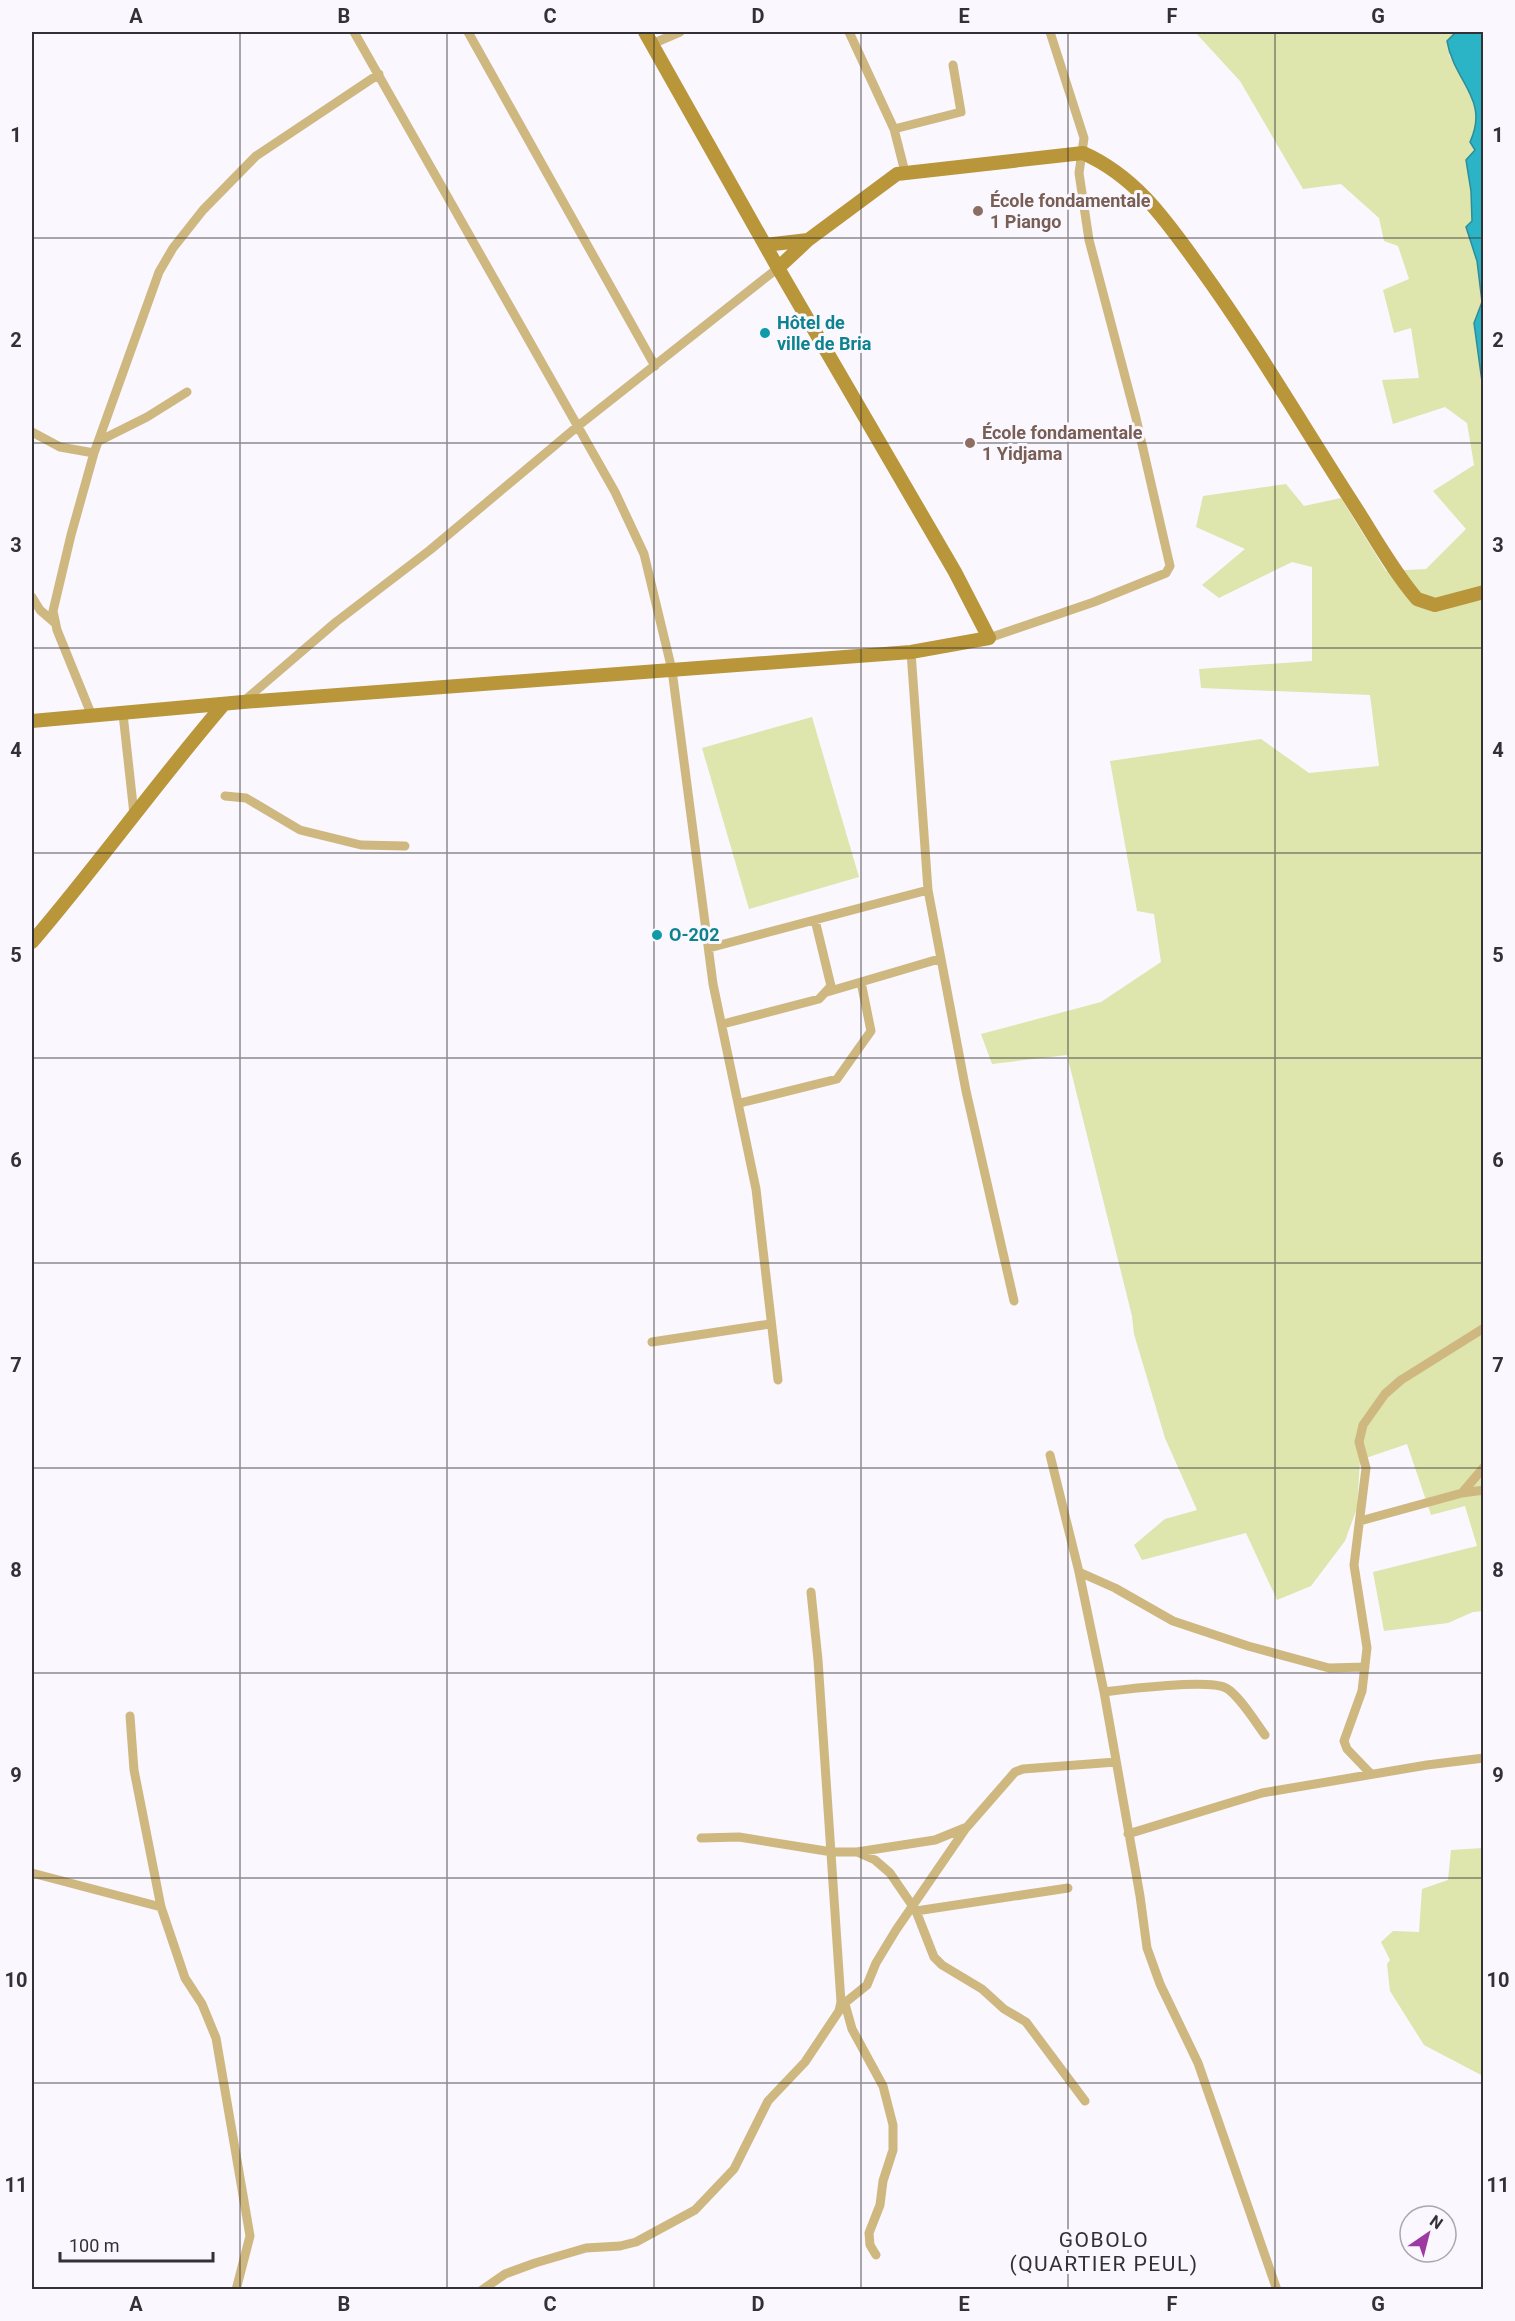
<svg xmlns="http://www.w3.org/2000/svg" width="1515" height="2321" font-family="Roboto,sans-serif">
<rect width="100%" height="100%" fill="#faf7fe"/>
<!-- green -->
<path fill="#dee5ad" d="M1195,32H1456L1449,55L1477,107V126L1470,142L1475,150L1466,160L1471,191L1472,221L1466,227L1477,261L1482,302L1474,323L1484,389L1483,1611L1473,1612L1448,1623L1384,1631L1373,1572L1477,1546L1465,1506L1431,1515L1407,1444L1360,1460L1357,1508L1345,1541L1311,1586L1277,1600L1246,1533L1142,1560L1134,1545L1165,1519L1197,1510L1165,1438L1134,1334L1132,1316L1067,1055L992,1064L981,1034L1101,1002L1161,962L1154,914L1137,911L1110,761L1261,739L1309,773L1379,766L1370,695L1201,688L1199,669L1312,661V567L1292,562L1219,598L1202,585L1245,549L1196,527L1203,496L1286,484L1304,506L1341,498L1386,571L1426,569L1466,529L1433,491L1474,465L1467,423L1445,407L1393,424L1382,380L1419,378L1411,328L1394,333L1383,290L1409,279L1398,246L1384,241L1379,218L1341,184L1303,189L1240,81Z
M812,717L859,877L749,909L702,748Z
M1483,1848H1484L1483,2076L1424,2045L1390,1991L1387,1964L1390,1960L1381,1942L1393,1931L1419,1932L1422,1889L1448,1880L1451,1850Z"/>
<!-- water -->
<path fill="#2bb4c6" stroke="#2d8d9a" stroke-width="1.5" d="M1456,32H1483V389L1474,323L1482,302L1477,261L1466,227L1472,221L1471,191L1466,160L1475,150L1470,142C1490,99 1454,82 1447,41Z"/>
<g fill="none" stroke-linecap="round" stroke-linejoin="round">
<!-- street -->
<path stroke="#ceb880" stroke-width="9" d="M354,32L615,492L644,554L672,670L713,984L756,1189L778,1380
M468,32L655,366
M849,32L894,129L905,172
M652,44L680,32
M894,129L961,112L953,65
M32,432L60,447L94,453
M99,441L147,417L187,392
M32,597L40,610L55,623
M989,638L1094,602L1166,573L1170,566L1136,418L1089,240L1079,173L1084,138L1050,32
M911,652L928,890L966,1091L1014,1301
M244,701L336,622L430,550L578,426L778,268
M123,714L134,814
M92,716L57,630L53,611L71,535L94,453L159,272L173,248L203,210L256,156L379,74
M225,796L246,798L300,830L361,845L405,846
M709,948L928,890
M827,992L939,959
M723,1024L819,999L831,986L815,920
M740,1103L837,1079L871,1031L861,982
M652,1342L770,1324
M1050,1455L1079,1572L1104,1692L1140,1896L1147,1948L1160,1984L1198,2063L1277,2290
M1462,1493L1484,1467
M1360,1521L1462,1493L1484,1490
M1079,1572L1115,1588L1173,1621L1248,1646L1329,1668L1365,1667
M1104,1692C1127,1689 1209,1679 1226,1688C1239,1695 1256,1723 1265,1735
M130,1716L134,1770L161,1907L185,1978L202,2004L216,2038L250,2236L236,2290
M1371,1774L1347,1749L1344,1741L1362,1691L1367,1648L1354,1565L1366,1468L1359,1442L1363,1425L1385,1394L1401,1380L1484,1328
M1128,1834L1262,1793L1427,1765L1484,1758
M701,1838L739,1837L832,1852H857L935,1840L967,1827L1015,1772L1023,1769L1116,1762
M857,1852L875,1860L890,1873L916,1911L934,1957L942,1965L982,1989L1004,2009L1026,2022L1085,2101
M32,1873L161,1907
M916,1911L1068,1888
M845,2004L852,2029L883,2086L893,2125V2150L883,2181L880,2205L869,2233L870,2245L876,2255
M841,2006L867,1985L876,1963L896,1930L966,1828
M482,2290L505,2274L535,2263L586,2248L620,2246L636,2242L695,2210L734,2169L768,2101L805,2062L839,2011L841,2002L818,1660L811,1592"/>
<!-- secondary -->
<path stroke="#b89639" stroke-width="14" d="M765,245L808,240
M778,268L808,240L897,174L1083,153C1137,177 1167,222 1201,269C1256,345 1303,426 1354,505C1374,536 1393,571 1417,599L1435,605L1484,592
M32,721L243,702L911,652L989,638L955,572L778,268L645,32
M32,942C98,865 157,782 224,704"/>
</g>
<!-- grid -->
<path fill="none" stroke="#333135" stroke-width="1.5" stroke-opacity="0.55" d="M240,32V2290M447,32V2290M654,32V2290M861,32V2290M1068,32V2290M1275,32V2290M32,238H1484M32,443H1484M32,648H1484M32,853H1484M32,1058H1484M32,1263H1484M32,1468H1484M32,1673H1484M32,1878H1484M32,2083H1484"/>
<!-- markers -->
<g fill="#8d6e63" stroke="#faf7fe" stroke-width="2">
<circle cx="978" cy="211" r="6"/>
<circle cx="970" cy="443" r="6"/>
</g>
<g fill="#0f9aa8" stroke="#faf7fe" stroke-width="2">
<circle cx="765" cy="333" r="6"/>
<circle cx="657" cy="935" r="6"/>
</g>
<g text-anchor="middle" stroke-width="6" stroke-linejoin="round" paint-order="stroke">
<!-- education labels -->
<g font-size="18" font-weight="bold" fill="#785e54" stroke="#faf7fe" text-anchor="start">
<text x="990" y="207">École fondamentale<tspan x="990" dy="21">1 Piango</tspan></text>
<text x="982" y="439">École fondamentale<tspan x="982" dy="21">1 Yidjama</tspan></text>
</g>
<!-- culture labels -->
<g font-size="18" font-weight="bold" fill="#0d838f" stroke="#faf7fe" text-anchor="start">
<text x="777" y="329">Hôtel de<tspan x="777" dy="21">ville de Bria</tspan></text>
<text x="669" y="941">O-202</text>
</g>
<!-- quarter labels -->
<g font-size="21" letter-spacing="1.5" fill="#333135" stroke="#faf7fe">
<text x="1104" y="2247">GOBOLO<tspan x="1104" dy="24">(QUARTIER PEUL)</tspan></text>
</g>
</g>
<!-- border -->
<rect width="1515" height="2321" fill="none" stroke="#faf7fe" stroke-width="66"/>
<!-- north arrow -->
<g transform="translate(1428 2234) rotate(35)"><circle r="28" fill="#faf7fe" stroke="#aaa8ae" stroke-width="1.5"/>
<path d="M0-4.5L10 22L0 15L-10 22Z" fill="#9c3aa1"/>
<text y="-9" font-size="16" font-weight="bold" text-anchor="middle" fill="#333135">N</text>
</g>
<!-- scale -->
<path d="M60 2252v9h153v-9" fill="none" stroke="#333135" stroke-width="3"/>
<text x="69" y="2252" font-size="18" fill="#333135" stroke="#faf7fe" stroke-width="4.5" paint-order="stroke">100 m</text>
<rect x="33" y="33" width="1449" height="2255" fill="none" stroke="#333135" stroke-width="2"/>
<g font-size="20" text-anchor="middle" font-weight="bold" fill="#333135">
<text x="136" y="23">A</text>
<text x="344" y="23">B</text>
<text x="550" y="23">C</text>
<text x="758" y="23">D</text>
<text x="964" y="23">E</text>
<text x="1172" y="23">F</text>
<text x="1378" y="23">G</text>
<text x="16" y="142">1</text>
<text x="1498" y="142">1</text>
<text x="16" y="347">2</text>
<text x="1498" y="347">2</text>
<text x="16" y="552">3</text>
<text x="1498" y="552">3</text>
<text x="16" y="757">4</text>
<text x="1498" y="757">4</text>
<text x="16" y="962">5</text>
<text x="1498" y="962">5</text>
<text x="16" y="1167">6</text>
<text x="1498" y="1167">6</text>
<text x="16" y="1372">7</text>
<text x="1498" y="1372">7</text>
<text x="16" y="1577">8</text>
<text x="1498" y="1577">8</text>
<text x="16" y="1782">9</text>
<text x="1498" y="1782">9</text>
<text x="16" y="1987">10</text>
<text x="1498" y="1987">10</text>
<text x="16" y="2192">11</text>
<text x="1498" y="2192">11</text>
<text x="136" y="2311">A</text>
<text x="344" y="2311">B</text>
<text x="550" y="2311">C</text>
<text x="758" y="2311">D</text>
<text x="964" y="2311">E</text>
<text x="1172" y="2311">F</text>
<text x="1378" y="2311">G</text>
</g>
</svg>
